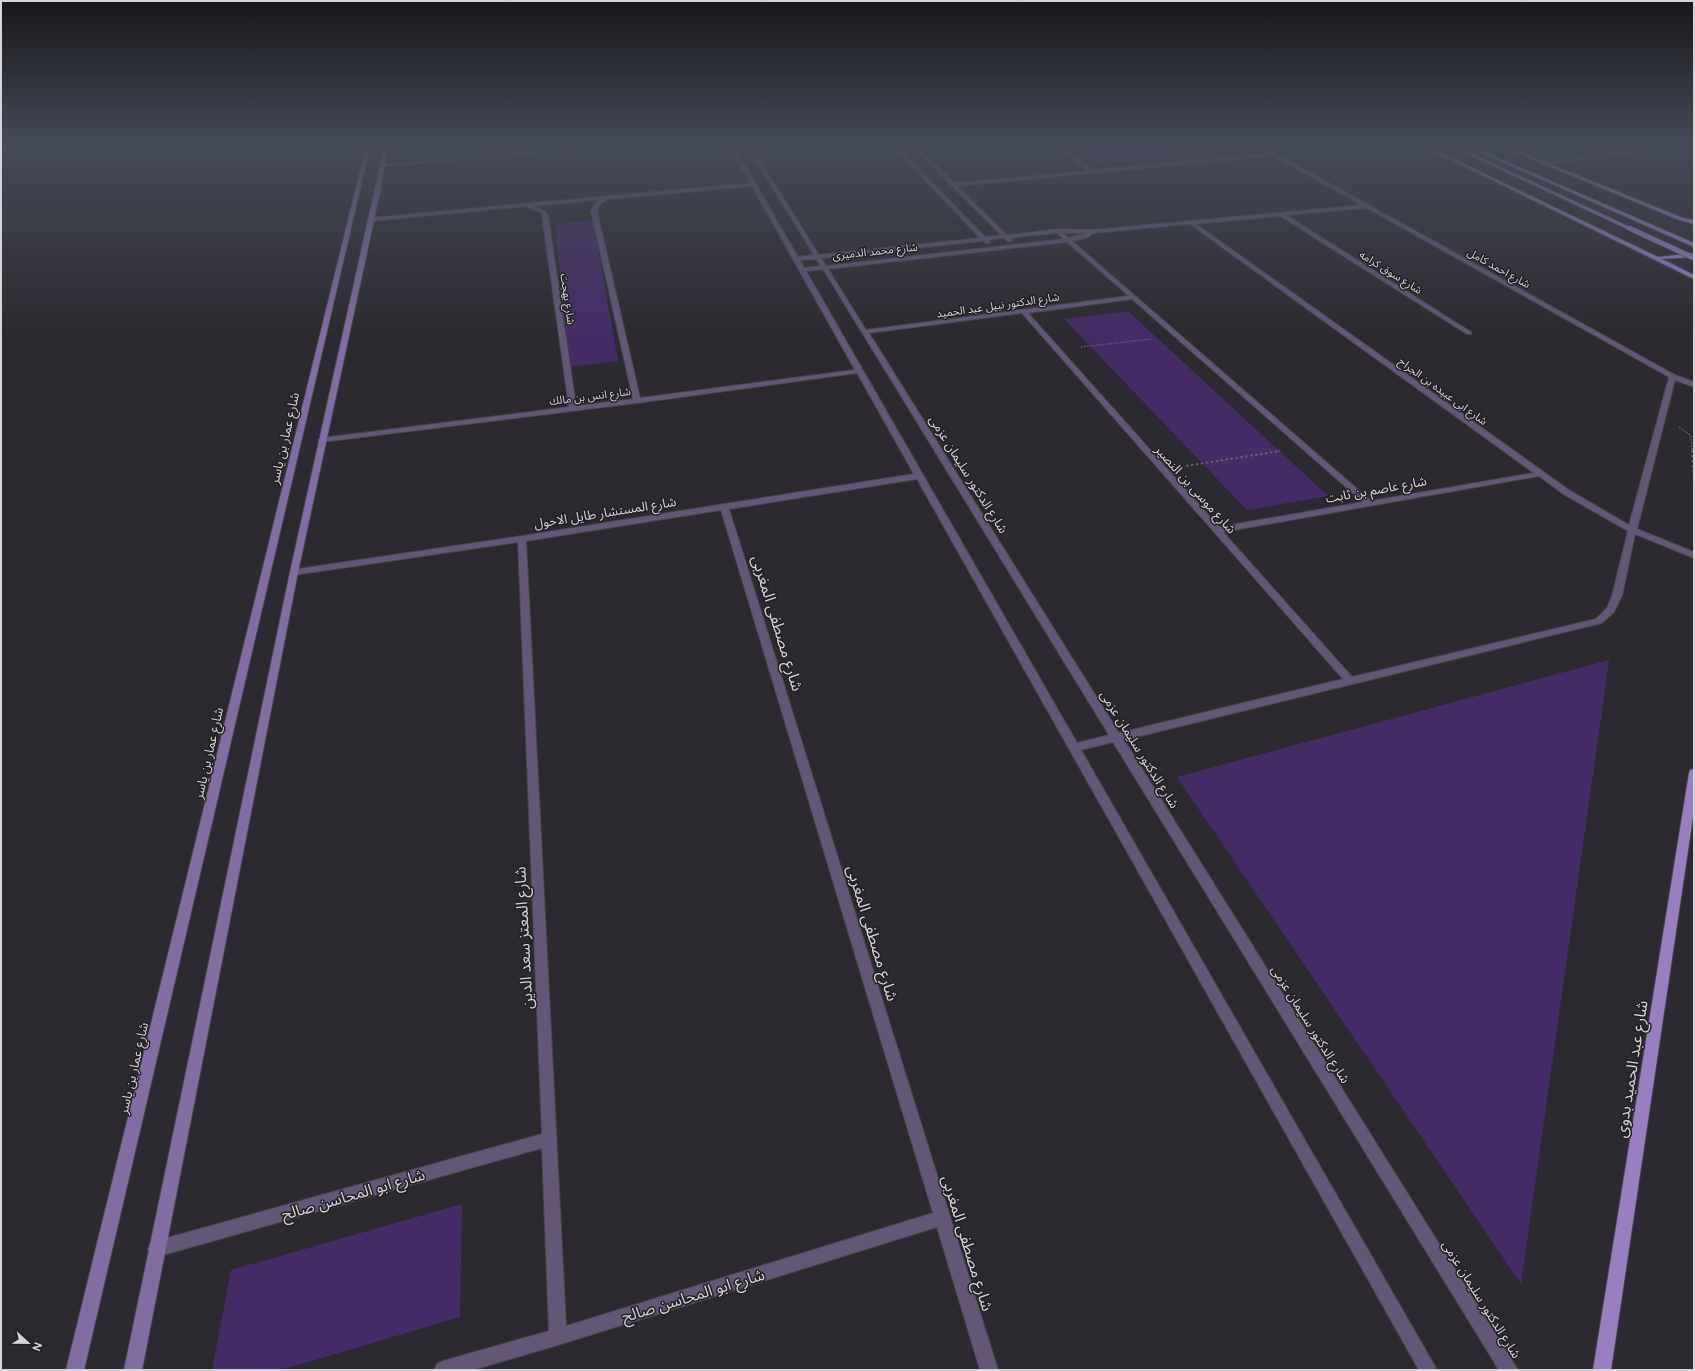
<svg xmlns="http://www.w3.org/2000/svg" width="1695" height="1371" font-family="'Public Sans','Noto Sans Arabic',sans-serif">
<rect width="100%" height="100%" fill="#2c2a30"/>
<!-- green -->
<path fill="#462c66" d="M1073,143H1218L1232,152L1099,163Z
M593,220L618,361L570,367L555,224Z
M1128,311L1328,496L1247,510L1064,319Z
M1609,660L1521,1284L1177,777Z
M462,1204L460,1317L281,1370H212L231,1270Z"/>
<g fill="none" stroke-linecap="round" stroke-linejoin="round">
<!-- street casing -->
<g stroke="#47454b" stroke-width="2">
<path id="street" d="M642,143H655L383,166L381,165Z
M728,143H732L798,257L814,255L745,143H749L819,255L980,238L890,143H894L985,237L1001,235L909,143H913L955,183L1087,171L1052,143H1056L1093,170L1269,153L1252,143H1257L1675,375L1694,382V387L1675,380L1637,529L1694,552V558L1635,534L1622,596L1614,612L1602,623L1124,740L1518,1370H1499L1113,742L1081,750L1437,1370H1419L917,479L729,509L998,1370H980L937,1227L558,1345L473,1370H434L437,1364L443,1361L549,1331L542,1148L156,1257L150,1255L148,1249L150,1243L156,1241L542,1134L518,542L294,575L291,574L290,572L291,570L522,536L914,474L857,373L637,403L322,442L318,440L322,438L569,407L542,215L540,212L528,208V206L372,221L369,219L370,218L750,183ZM1273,156L1362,205L1092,230L1058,229L1007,235L957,186ZM752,186L855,370L640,398L597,211L600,204L608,199ZM600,200L595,204L591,211L633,399L576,406L548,215L544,210L532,206ZM1367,208L1669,377L1629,525L1569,490L1196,224L1280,216L1467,334H1471V332L1286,215ZM1190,224L1534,473L1371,501L1072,241L1089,237L1093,233ZM1057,233L1064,239L826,266L821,258L983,241L987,244L990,242L988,240L1004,238L1009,242L1012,240L1010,238ZM1063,233H1087L1069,238ZM1067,242L1129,296L866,330L828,269ZM816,259L821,266L804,268L800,260ZM823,269L1109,735L1077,743L806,271ZM1132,299L1363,502L1219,527L1028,313ZM1022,313L1343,679L1119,733L869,333ZM1539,476L1563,494L1628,531L1612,596L1607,608L1596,619L1352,677L1223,532ZM721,510L933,1213L566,1326L526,541Z
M1687,143H1694V144L1546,164L1544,163Z"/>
</g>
<!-- secondary casing -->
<g stroke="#47454b" stroke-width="2">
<path id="secondary" d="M367,143H371L84,1370H66Z
M385,143H389L379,197L298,572L142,1370H124L290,572Z"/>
</g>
<!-- primary casing -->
<g stroke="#47454b" stroke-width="2">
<path id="primary" d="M1416,143H1421L1658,257L1694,253V257L1662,259L1694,275V279Z
M1444,143H1449L1632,228L1627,229Z
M1459,143H1464L1694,243V247Z
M1493,143H1498L1683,218L1694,220V224L1679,220Z
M1694,769V810L1611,1370H1593L1689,773L1690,770Z"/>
</g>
<!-- path-far1 -->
<path stroke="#626166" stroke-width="1.5" stroke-dasharray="1.5 1.5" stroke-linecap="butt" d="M1136,143L1142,146L1184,143
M1081,347L1152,339
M1679,427L1691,436L1692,451
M1278,451H1280"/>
<!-- path -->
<path stroke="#626166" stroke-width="2" stroke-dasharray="2.5 2.5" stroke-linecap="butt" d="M1692,450L1694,483
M1186,466L1280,451"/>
<!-- street -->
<use href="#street" fill="#635677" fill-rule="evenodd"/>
<!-- secondary -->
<use href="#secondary" fill="#826da2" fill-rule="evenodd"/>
<!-- primary -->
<use href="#primary" fill="#9a7ec2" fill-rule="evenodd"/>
<!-- primary-bridge casing -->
<g stroke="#47454b" stroke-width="6" stroke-linecap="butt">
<path id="primary-bridge" d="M1629,228L1694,258"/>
</g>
<!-- primary-bridge -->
<use href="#primary-bridge" stroke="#9a7ec2" stroke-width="5"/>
</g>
<!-- sky -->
<linearGradient id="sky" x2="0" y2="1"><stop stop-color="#18171a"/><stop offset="0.43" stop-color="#454a59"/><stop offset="1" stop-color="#454a59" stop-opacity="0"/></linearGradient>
<rect width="1695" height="335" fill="url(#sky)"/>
<g text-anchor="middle" stroke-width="3" stroke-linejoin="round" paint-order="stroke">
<!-- far-street labels -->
<g font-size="11" fill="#d5d4d7" stroke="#222026">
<text transform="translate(875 251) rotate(-6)" y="4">شارع محمد الدميرى</text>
<text transform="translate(1499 268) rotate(29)" y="4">شارع احمد كامل</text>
<text transform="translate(1391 272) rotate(32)" y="4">شارع سوق كرامه</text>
<text transform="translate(568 299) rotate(82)" y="4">شارع بهجت</text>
<text transform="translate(998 305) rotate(-8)" y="4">شارع الدكتور نبيل عبد الحميد</text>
<text transform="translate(1443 391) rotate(36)" y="4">شارع ابى عبيده بن الجراح</text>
<text transform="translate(590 396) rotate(-7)" y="4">شارع انس بن مالك</text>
</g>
<!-- street labels -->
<g font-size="13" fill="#d5d4d7" stroke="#222026">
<text transform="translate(284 438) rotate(-77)" y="5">شارع عمار بن ياسر</text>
<text transform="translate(969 474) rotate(58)" y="5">شارع الدكتور سليمان عزمى</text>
<text transform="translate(1196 489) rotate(48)" y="5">شارع موسى بن النصير</text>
<text transform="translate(1376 489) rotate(-10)" y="5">شارع عاصم بن ثابت</text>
<text transform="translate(605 512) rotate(-9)" y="5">شارع المستشار طايل الاحول</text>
<text transform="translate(1140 749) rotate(58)" y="5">شارع الدكتور سليمان عزمى</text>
<text transform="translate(208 753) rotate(-77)" y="5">شارع عمار بن ياسر</text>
<text transform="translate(1311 1024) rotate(58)" y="5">شارع الدكتور سليمان عزمى</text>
<text transform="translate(133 1068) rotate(-77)" y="5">شارع عمار بن ياسر</text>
<text transform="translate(1482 1299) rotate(58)" y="5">شارع الدكتور سليمان عزمى</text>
</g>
<!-- near-street labels -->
<g font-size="16" fill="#d5d4d7" stroke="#222026">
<text transform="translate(778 623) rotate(73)" y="6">شارع مصطفى المغربى</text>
<text transform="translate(873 933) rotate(73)" y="6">شارع مصطفى المغربى</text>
<text transform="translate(523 938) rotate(-93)" y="6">شارع المعتز سعد الدين</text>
<text transform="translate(1631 1069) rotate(-81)" y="6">شارع عبد الحميد بدوى</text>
<text transform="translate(353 1194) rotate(-16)" y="6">شارع ابو المحاسن صالح</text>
<text transform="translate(968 1243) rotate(73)" y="6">شارع مصطفى المغربى</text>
<text transform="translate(693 1295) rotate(-17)" y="6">شارع ابو المحاسن صالح</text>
</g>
</g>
<!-- border -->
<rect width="1695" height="1371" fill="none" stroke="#d5d4d7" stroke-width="4"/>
<!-- north arrow -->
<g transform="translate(28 1343) rotate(112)" stroke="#222026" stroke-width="3" paint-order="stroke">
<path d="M0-3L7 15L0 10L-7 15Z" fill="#d5d4d7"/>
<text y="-6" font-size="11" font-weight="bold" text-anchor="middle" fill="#d5d4d7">N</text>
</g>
</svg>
